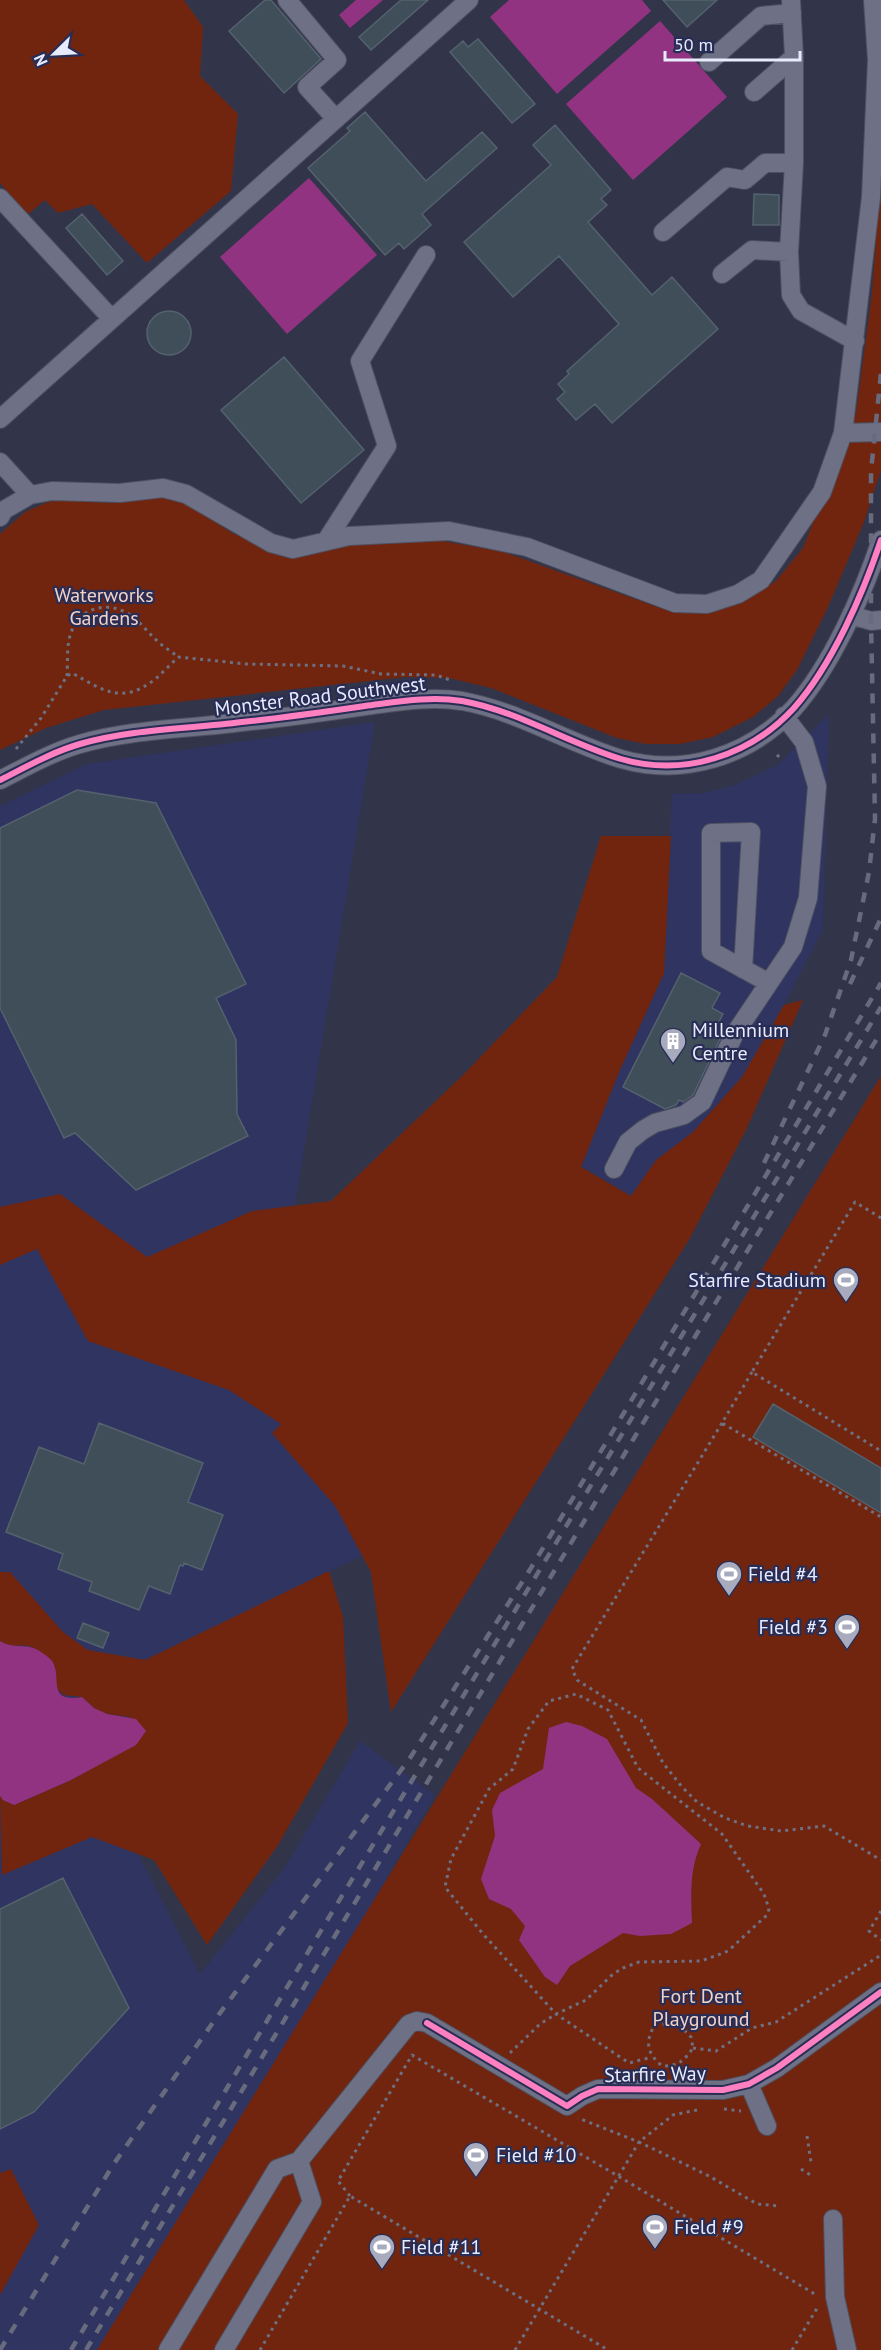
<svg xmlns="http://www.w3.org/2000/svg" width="881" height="2350" font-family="'PT Sans',sans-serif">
<rect width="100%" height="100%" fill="#32354a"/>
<!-- built -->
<path fill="#2f3460" d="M829,714L823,929L784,1005L742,1077L693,1132L656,1161L631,1196L581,1166L619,1072L664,973L672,794L704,793L732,786L776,766Z
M375,722L278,1307L389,1543L145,1660L190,1765L111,1802L200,1974L285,1867L360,1741L435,1795L113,2350H0V806L87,764Z"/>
<!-- green -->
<path fill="#71250f" d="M0,0H184L203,27L200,76L238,114L231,191L147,263L92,204L58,213L45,200L27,215L0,183Z
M881,172V470L864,522L828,607L797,670L778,696L753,717L713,737L680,744H646L617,738L491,688L449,678L406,677L104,710L46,728L0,750V534L25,512L48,502L61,500L113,503L160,497L183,502L232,533L260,545L420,537L504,552L660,608L674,611L716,610L743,602L776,581L803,548L856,413L872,294Z
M601,836H671L664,973L619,1072L581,1167L631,1196L656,1160L693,1132L742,1077L784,1005L803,1000L746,1130L690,1238L391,1712L371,1572L336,1507L272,1433L281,1424L229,1390L88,1341L37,1249L0,1265V1207L60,1194L147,1257L252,1211L331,1201L464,1074L557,977Z
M881,1076V2350H97Z
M329,1571L343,1617L348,1723L278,1845L207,1945L154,1860L92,1837L2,1875L0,1796L3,1800L14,1805L71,1780L113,1756L118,1753L130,1717L107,1714L94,1708L82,1697L63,1695L56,1687V1670C50,1664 42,1652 34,1648C21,1642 13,1650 0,1641V1572H10L63,1632L88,1650L145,1660Z
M11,2169L39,2225L0,2295V2173Z"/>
<!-- water -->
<path fill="#923382" d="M356,0H383L350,28L339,15Z
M509,0H642L651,11L557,94L490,17Z
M660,21L727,97L633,180L566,104Z
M309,178L377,255L287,334L220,257Z
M0,1641C14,1650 27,1642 41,1652C44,1654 49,1657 52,1661C63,1677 45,1703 82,1697L94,1708L107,1714L136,1719L146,1731L136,1745L71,1780L14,1805L3,1800L0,1796Z
M566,1722L582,1726L607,1739L636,1788L652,1799L701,1844C689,1870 691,1896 692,1923L671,1934L640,1936L623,1933L570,1966L557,1985L545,1977L519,1940L525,1926L511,1909L489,1899L481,1879L495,1836L492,1810L500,1793L543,1769L549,1728Z"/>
<!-- building -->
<path fill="#404e5a" stroke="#54626e" stroke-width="1.5" d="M265,0H271L321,59L284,93L229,31Z
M401,0H428L371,50L359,37Z
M663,0H717L687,27Z
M478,39L535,104L512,123L450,52L463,41L468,47Z
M365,112L426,181L482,132L497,148L422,214L431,225L404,249L399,243L385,255L308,168L350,131L347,128Z
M555,125L611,190L601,199L607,205L588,222L652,295L672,277L718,329L612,423L595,404L576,420L557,399L565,392L558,384L569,374L567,371L619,324L559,256L513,297L464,242L551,165L533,145Z
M754,194L779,195V225H753Z
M82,214L123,261L107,275L66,228Z
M147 333a22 22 0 1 1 44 0a22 22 0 1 1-44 0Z
M284,357L364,450L301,503L221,410Z
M77,790L156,803L246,984L216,998L236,1040L237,1114L248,1136L136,1190L75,1133L64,1138L0,1008V828Z
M681,973L720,993L712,1008L723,1014L713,1033L720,1039L693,1095L683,1102L679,1100L676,1105L665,1109L623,1087Z
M773,1404L881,1468V1513L753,1437Z
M99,1423L203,1463L188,1502L223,1515L202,1570L184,1563L183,1566L180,1565L170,1594L149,1586L139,1610L89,1591L92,1582L58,1569L63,1554L6,1532L39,1447L84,1464Z
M83,1623L109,1633L103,1648L77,1638Z
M63,1878L129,2008L34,2112L0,2129V1909Z"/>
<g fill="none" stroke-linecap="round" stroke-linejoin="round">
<!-- minor casing -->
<g stroke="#4e5061" stroke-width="20">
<path id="minor" d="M287,0L337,60L307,87L336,119
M791,0L794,57V163L789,252L791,295L801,311L855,341
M709,62L761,16L792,13
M754,92L794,57
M0,198L112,319
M663,232L727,177L745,180L765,163H794
M722,274L752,250L789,252
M0,419L469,0
M843,433L881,432
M0,462L30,495
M0,517L4,510L30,495L52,491L120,493L163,488L186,494L271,543L293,549L349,536L449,531L527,547L675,603L707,604L738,594L761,580L822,492L843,433L871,197L877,60L873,0
M326,541L387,446L360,361L426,255
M851,615L871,621L881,620
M0,780C26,767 52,752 80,744C132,729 188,729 242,722C283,718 324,712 365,706C397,702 429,696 462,701C518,711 568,743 621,759C684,777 750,756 794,708C832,665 863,594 881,540
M743,969L751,832L711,833V951L769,983
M614,1169L628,1142L643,1130L655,1123L684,1115L702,1102L734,1035L793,947L808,898L817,786L804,742L784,716
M749,2084L767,2126
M833,2219L835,2297L847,2350
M168,2350L277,2169L299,2161L409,2024L417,2021L427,2023L567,2106L582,2096L598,2089L723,2090L749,2084L777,2068L881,1992
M224,2350L312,2202L299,2161"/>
</g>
<!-- path -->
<path stroke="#6e7081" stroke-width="3" stroke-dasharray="3 4.5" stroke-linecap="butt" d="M67,676C68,662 66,643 72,630C82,606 110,601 130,615C139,621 146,630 153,637C161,645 170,651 179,657
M16,749L41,718L67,676L72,673C103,690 121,705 154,680C163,673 170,664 179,657L246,664L343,666L381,674L436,675L453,681
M777,757L780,754
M881,1218L855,1202L752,1372L881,1451
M752,1372L722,1423L881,1517
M722,1423L572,1669L577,1680L641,1720L663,1763L682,1787L697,1802L725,1818L748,1826L781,1831L824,1826L881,1860
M881,1911L869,1931L881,1940
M664,2024L679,2025L691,2037L693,2048C684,2061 678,2066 662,2066C647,2053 645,2043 654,2026Z
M693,2048L716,2051L752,2028L776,2022L881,1955
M510,2053L540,2024L556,2014L586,2000L613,1974L623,1968L639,1962L701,1961L715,1956L728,1951L767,1915L769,1909L764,1894L722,1834L638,1768L608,1710L576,1694L549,1701L528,1729L513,1769L489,1789L451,1859L445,1887L483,1934L556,2014L629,2063L652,2057
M724,2109L741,2111
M697,2110L673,2115L639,2142L709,2176L757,2204L778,2206
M807,2136L811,2162
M801,2169L812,2176
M350,2196L338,2181L412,2055L618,2176L818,2296
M260,2350L350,2196L608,2350
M515,2350L639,2142L578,2118
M792,2350L819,2305"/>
<!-- minor -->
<use href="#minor" stroke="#6e7185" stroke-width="18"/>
<!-- rail -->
<path stroke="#686b7d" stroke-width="4.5" stroke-dasharray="10 10" stroke-linecap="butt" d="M850,984L881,918
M764,1163L825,1035L851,960L869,872L875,819L871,621V471L881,373
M0,2350L113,2165L214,2021L410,1758L531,1568L881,983
M71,2350L311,1947L881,1007
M86,2350L696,1335L881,1032"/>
<!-- cycleway casing -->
<g stroke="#282d55" stroke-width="10">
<path id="cycleway" d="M0,780C26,767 52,752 80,744C132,729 188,729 242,722C283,718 324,712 365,706C397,702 429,696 462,701C518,711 568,743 621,759C684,777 750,756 794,708C832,665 863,594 881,540
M427,2023L567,2106L582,2096L598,2089L723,2090L749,2084L777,2068L881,1992"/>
</g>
<!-- cycleway -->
<use href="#cycleway" stroke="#ff80c0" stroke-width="6"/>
</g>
<!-- icons -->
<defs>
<g id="building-pin" transform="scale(1.35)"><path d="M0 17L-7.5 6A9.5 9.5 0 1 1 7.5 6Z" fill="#a8abbd" stroke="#282d55"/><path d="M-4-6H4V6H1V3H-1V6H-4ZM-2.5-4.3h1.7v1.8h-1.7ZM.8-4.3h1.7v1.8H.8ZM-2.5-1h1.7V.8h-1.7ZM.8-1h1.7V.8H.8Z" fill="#fff"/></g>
<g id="stadium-pin" transform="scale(1.35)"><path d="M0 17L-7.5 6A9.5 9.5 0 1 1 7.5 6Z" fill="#a8abbd" stroke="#282d55"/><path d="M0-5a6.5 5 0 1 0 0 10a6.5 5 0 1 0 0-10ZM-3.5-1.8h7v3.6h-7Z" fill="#fff"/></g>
</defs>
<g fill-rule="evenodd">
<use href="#building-pin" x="673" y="1041"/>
<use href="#stadium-pin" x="846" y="1280"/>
<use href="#stadium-pin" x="729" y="1574"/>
<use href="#stadium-pin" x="847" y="1627"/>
<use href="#stadium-pin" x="476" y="2155"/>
<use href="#stadium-pin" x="655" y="2227"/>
<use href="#stadium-pin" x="382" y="2247"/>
</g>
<g text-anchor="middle" stroke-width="4.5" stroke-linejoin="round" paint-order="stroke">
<!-- park labels -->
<g font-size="20" fill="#f2d1c7" stroke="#282d55">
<text x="104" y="602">Waterworks<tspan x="104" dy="23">Gardens</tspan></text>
<text x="701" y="2003">Fort Dent<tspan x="701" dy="23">Playground</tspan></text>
</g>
<!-- street labels -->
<g font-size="20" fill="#e8ebfb" stroke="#282d55">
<text transform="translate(320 696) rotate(-7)" y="7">Monster Road Southwest</text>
<text transform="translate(655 2074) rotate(-1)" y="7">Starfire Way</text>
</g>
<!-- poi labels -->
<g font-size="20" fill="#e8ebfb" stroke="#282d55" text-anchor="start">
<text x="692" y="1037">Millennium<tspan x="692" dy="23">Centre</tspan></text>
<text x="826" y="1287" text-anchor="end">Starfire Stadium</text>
<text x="748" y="1581">Field #4</text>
<text x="828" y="1634" text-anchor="end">Field #3</text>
<text x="496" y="2162">Field #10</text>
<text x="674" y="2234">Field #9</text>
<text x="401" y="2254">Field #11</text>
</g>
</g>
<!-- north arrow -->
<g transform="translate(54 54) rotate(246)" stroke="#282d55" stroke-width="4.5" paint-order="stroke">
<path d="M0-4.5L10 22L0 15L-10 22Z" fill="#e8ebfb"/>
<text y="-9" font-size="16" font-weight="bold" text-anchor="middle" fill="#e8ebfb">N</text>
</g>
<!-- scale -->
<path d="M665 51v9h135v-9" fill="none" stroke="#e8ebfb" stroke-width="3"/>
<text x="674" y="51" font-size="18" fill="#e8ebfb" stroke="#282d55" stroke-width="4.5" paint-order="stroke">50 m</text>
</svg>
